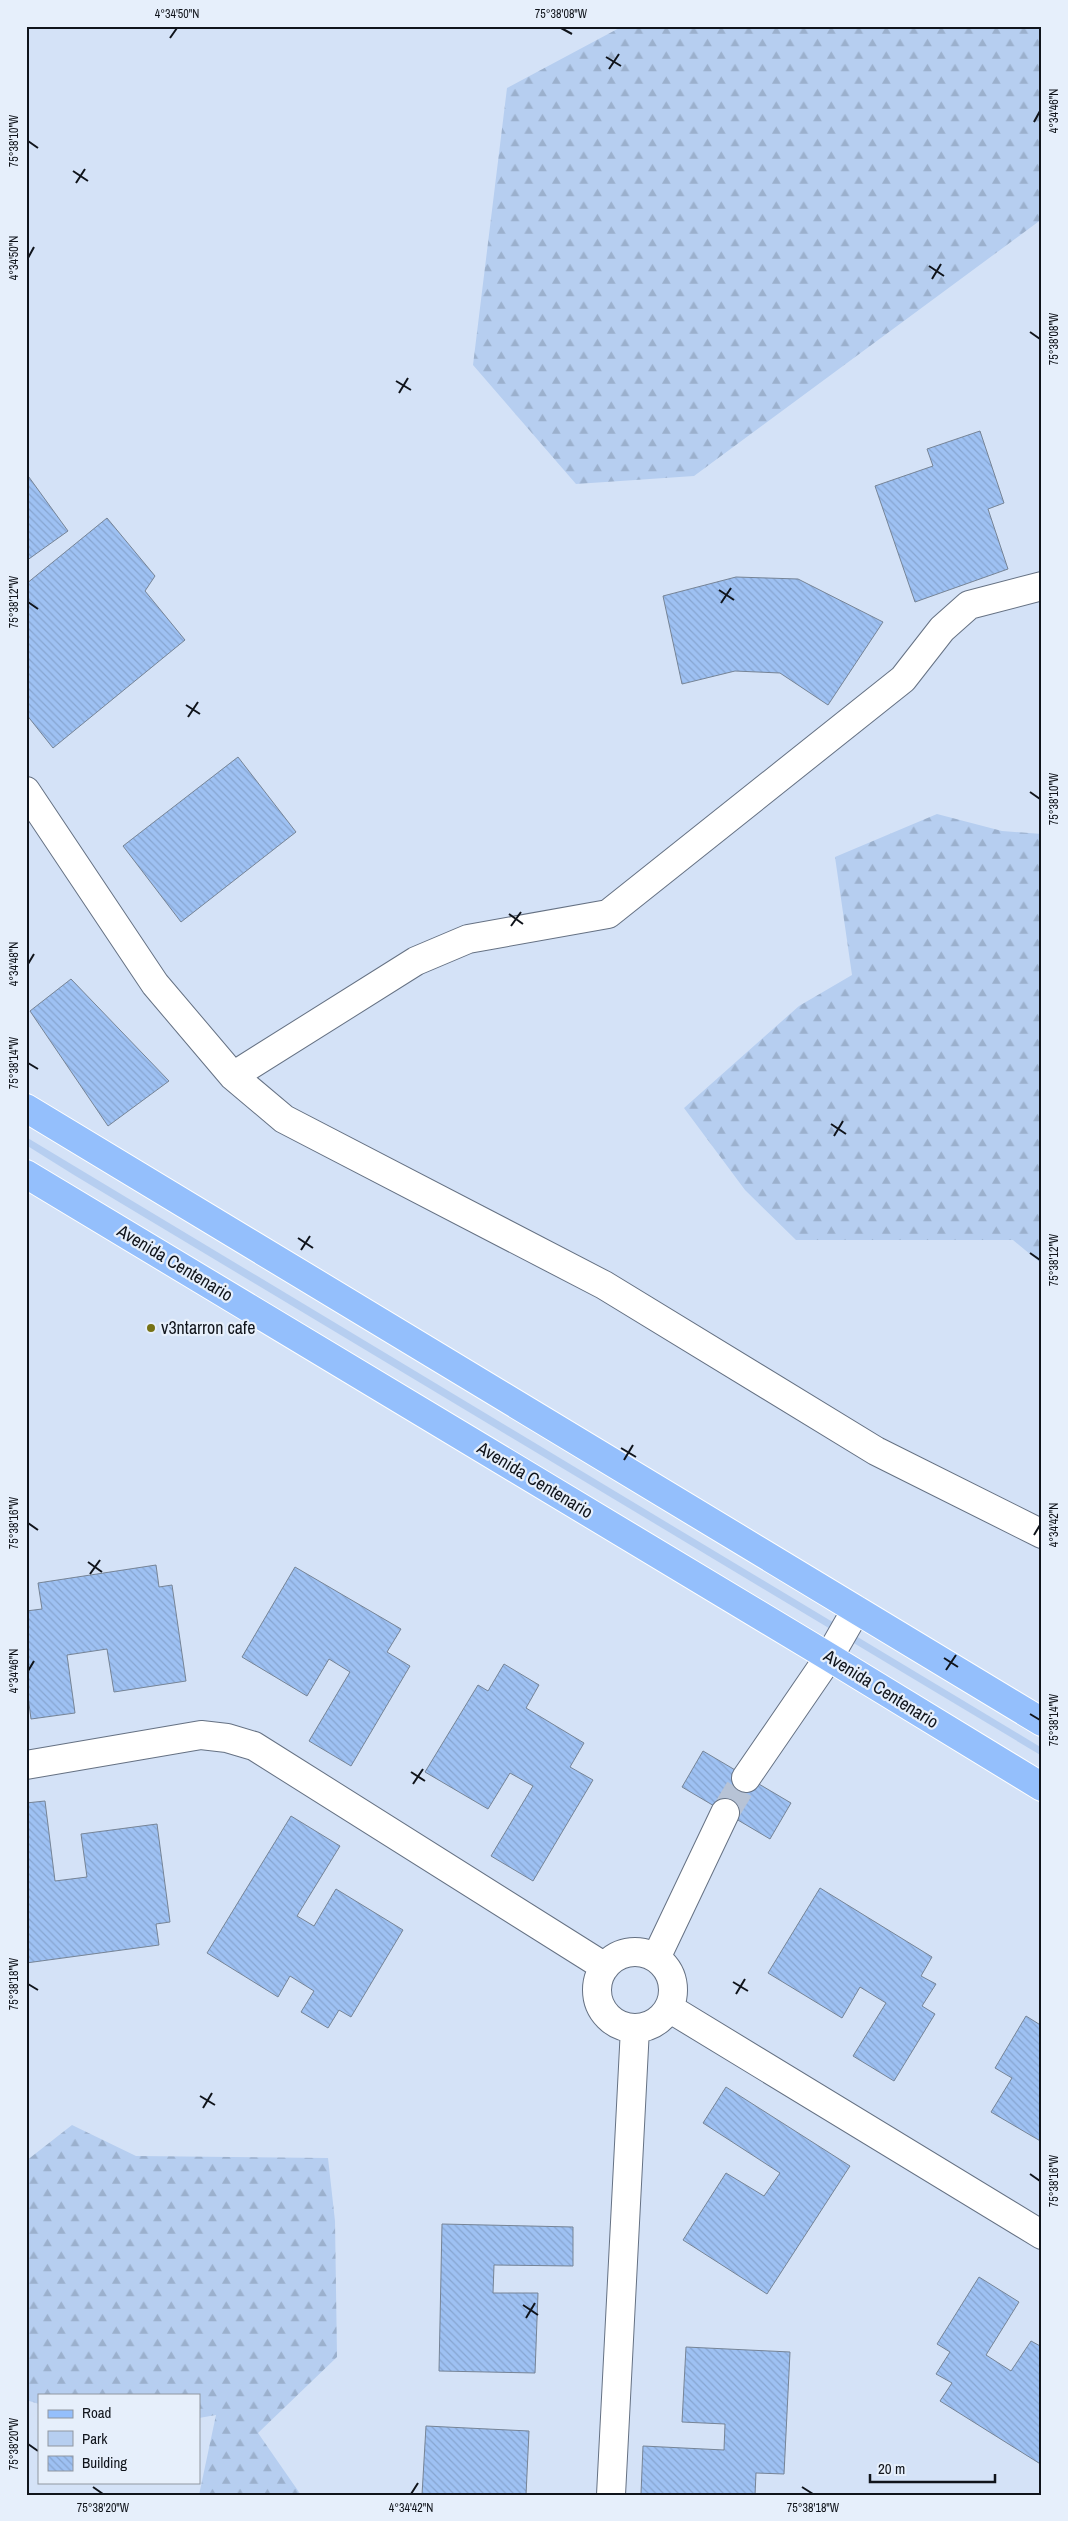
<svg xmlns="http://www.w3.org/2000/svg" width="1068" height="2521" font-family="'Archivo Narrow',sans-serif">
<defs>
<pattern id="forest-firs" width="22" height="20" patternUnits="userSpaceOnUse" patternTransform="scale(1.25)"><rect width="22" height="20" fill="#b6cef0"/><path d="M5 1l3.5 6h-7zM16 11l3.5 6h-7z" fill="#9bb0cd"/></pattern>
<pattern id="building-back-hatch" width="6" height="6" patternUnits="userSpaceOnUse" patternTransform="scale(1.25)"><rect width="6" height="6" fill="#9ec1f3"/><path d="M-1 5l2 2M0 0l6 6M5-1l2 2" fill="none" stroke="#87a5d0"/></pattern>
</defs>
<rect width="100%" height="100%" fill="#d4e2f7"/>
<!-- green -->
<path fill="#b6cef0" d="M26,1137L1042,1748V1756L74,1175L26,1145Z"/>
<!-- forest -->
<path fill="url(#forest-firs)" d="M623,26H1042V219L694,476L576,484L473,365L507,88Z
M937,814L1002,831L1042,834V1264L1013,1240H796L745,1190L684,1108L799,1006L852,975L835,857Z
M72,2125L136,2156L328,2158L335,2221L337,2357L258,2433L301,2495H199L216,2415L199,2418V2395H39V2404L26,2400V2161Z"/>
<!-- building -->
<path fill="url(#building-back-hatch)" stroke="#768496" d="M980,431L1004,503L988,509L1008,569L915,602L875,486L933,466L927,449Z
M26,473L68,531L26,561Z
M107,518L155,576L145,591L185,640L53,748L26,714V584Z
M736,577L798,579L883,622L828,705L780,673L735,671L682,684L663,596Z
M238,757L296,832L181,922L123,846Z
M71,979L169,1081L108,1126L30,1011Z
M156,1565L159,1587L172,1585L186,1681L114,1692L107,1649L67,1655L75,1713L31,1719L26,1681V1611L42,1609L38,1583Z
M295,1567L401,1629L387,1652L410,1666L351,1766L309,1741L350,1672L329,1659L307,1696L242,1657Z
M504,1664L539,1685L526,1708L584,1743L570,1767L593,1780L533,1881L491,1856L533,1786L510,1773L488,1809L425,1772L478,1685L488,1691Z
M703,1751L791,1803L770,1839L682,1787Z
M45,1801L55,1881L87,1877L81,1834L157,1824L170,1922L156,1924L159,1945L26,1963V1803Z
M291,1816L340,1846L297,1916L314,1926L336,1889L403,1930L351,2017L339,2010L328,2028L301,2012L314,1991L290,1976L278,1997L207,1953Z
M820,1888L932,1957L921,1976L936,1984L922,2006L935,2014L894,2081L853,2056L886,2003L860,1987L842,2018L768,1973Z
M1026,2016L1042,2026V2142L991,2112L1012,2078L995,2068Z
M726,2087L850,2166L767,2294L683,2240L726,2173L764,2196L780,2173L703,2123Z
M442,2224L573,2227V2266L494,2265L493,2293H538L535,2373L439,2371Z
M979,2277L1019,2302L986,2355L1011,2371L1031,2341L1042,2347V2465L940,2401L952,2383L936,2374L950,2352L937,2344Z
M686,2347L790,2352L784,2474L756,2473L755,2495L641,2494L643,2446L724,2450L725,2424L682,2422Z
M426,2426L529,2431L526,2495H422Z"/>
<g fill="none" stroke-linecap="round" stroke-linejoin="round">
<!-- minor-tunnel -->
<path stroke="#b7c3d6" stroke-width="28" stroke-dasharray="28 14" stroke-linecap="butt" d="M725,1813L746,1778"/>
<!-- minor casing -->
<g stroke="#657183" stroke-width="30">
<path id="minor" d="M26,791L155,984L233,1076L284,1119L604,1285L876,1451L1042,1534
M233,1076L416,961L468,939L608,914L903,679L942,629L969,605L1042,586
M26,1765L201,1735L227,1738L254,1746L605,1967
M746,1778L829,1657L856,1610
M597 1990a38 38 0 1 1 76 0a38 38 0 1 1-76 0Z
M656,1958L725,1813
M669,2008L1042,2235
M611,2495L635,2028"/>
</g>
<!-- major casing -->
<g stroke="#fff" stroke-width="30">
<path id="major" d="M26,1108L1042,1722
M26,1174L829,1657L1042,1787"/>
</g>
<!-- minor -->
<use href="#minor" stroke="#fff" stroke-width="28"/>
<!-- major -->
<use href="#major" stroke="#94bffc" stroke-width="28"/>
</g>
<!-- ticks -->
<path fill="none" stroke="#10141b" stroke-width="2" d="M561,28L572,34M170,38L177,28M606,57L621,66M609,69L619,54M1034,122L1040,111M28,141L38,148M73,171L88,181M76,183L85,169M28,258L34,247M929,266L944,276M932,279L941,264M1030,332L1040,339M396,381L411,390M399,393L408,378M719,590L734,600M28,602L38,609M721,603L731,588M186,705L200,714M188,717L198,702M1030,792L1040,799M509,914L523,924M511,926L521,912M28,964L34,954M28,1063L38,1069M831,1124L846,1134M834,1136L843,1121M298,1238L313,1248M301,1250L310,1236M1030,1253L1040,1260M621,1448L636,1457M624,1460L633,1445M28,1523L38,1530M1034,1535L1040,1525M88,1562L102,1572M90,1574L100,1560M944,1658L958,1667M946,1670L956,1655M28,1671L34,1661M1030,1714L1040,1720M411,1772L425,1781M413,1784L423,1769M733,1982L748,1991M28,1984L38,1990M736,1994L745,1979M200,2096L215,2105M203,2108L212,2093M1030,2174L1040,2181M523,2305L538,2315M526,2318L535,2303M28,2444L38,2451M93,2487L103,2494M802,2487L813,2494M411,2494L418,2483"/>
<!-- markers -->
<circle fill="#767215" stroke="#e6effb" stroke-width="2" cx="151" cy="1328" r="5"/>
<g text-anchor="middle" stroke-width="4.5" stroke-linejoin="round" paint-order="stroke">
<!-- street labels -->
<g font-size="18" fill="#10141b" stroke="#e6effb">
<text transform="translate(175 1263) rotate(31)" y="6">Avenida Centenario</text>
<text transform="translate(535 1480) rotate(31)" y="6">Avenida Centenario</text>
<text transform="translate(881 1689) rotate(32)" y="6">Avenida Centenario</text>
</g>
<!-- poi labels -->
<g font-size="18" fill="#10141b" stroke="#e6effb" text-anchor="start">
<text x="161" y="1334">v3ntarron cafe</text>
</g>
</g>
<!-- border -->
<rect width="1068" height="2521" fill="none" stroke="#e6effb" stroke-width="55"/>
<!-- legend -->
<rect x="38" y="2394" width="162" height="90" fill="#e6effb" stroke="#9097a1"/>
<rect x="48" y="2410" width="25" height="8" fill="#94bffc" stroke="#9097a1"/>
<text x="82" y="2418" font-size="15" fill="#10141b">Road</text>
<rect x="48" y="2431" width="25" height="15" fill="#b6cef0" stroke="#9097a1"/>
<text x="82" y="2444" font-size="15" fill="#10141b">Park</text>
<rect x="48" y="2456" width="25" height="15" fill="url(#building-back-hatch)" stroke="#9097a1"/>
<text x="82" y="2468" font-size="15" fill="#10141b">Building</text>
<!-- scale -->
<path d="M870 2474v8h125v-8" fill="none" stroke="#10141b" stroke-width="2.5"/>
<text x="878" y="2474" font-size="15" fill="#10141b" stroke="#e6effb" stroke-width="4" paint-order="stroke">20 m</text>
<rect x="28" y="28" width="1012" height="2466" fill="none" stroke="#10141b" stroke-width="2"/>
<g font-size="12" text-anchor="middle" fill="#10141b">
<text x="177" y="18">4°34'50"N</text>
<text x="561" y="18">75°38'08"W</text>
<text transform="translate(1054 111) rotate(-90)" y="4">4°34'46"N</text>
<text transform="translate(14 141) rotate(-90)" y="4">75°38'10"W</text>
<text transform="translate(14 258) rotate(-90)" y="4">4°34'50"N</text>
<text transform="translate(1054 339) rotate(-90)" y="4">75°38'08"W</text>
<text transform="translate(14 602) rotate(-90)" y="4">75°38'12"W</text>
<text transform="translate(1054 799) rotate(-90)" y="4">75°38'10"W</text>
<text transform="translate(14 964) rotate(-90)" y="4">4°34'48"N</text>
<text transform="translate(14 1063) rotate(-90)" y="4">75°38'14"W</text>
<text transform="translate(1054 1260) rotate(-90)" y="4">75°38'12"W</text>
<text transform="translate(14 1523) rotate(-90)" y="4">75°38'16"W</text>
<text transform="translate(1054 1525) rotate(-90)" y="4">4°34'42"N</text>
<text transform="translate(14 1671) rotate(-90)" y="4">4°34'46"N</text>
<text transform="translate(1054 1720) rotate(-90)" y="4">75°38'14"W</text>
<text transform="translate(14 1984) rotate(-90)" y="4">75°38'18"W</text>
<text transform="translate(1054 2181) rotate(-90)" y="4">75°38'16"W</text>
<text transform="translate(14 2444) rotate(-90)" y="4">75°38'20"W</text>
<text x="103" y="2512">75°38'20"W</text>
<text x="411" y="2512">4°34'42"N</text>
<text x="813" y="2512">75°38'18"W</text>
</g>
</svg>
